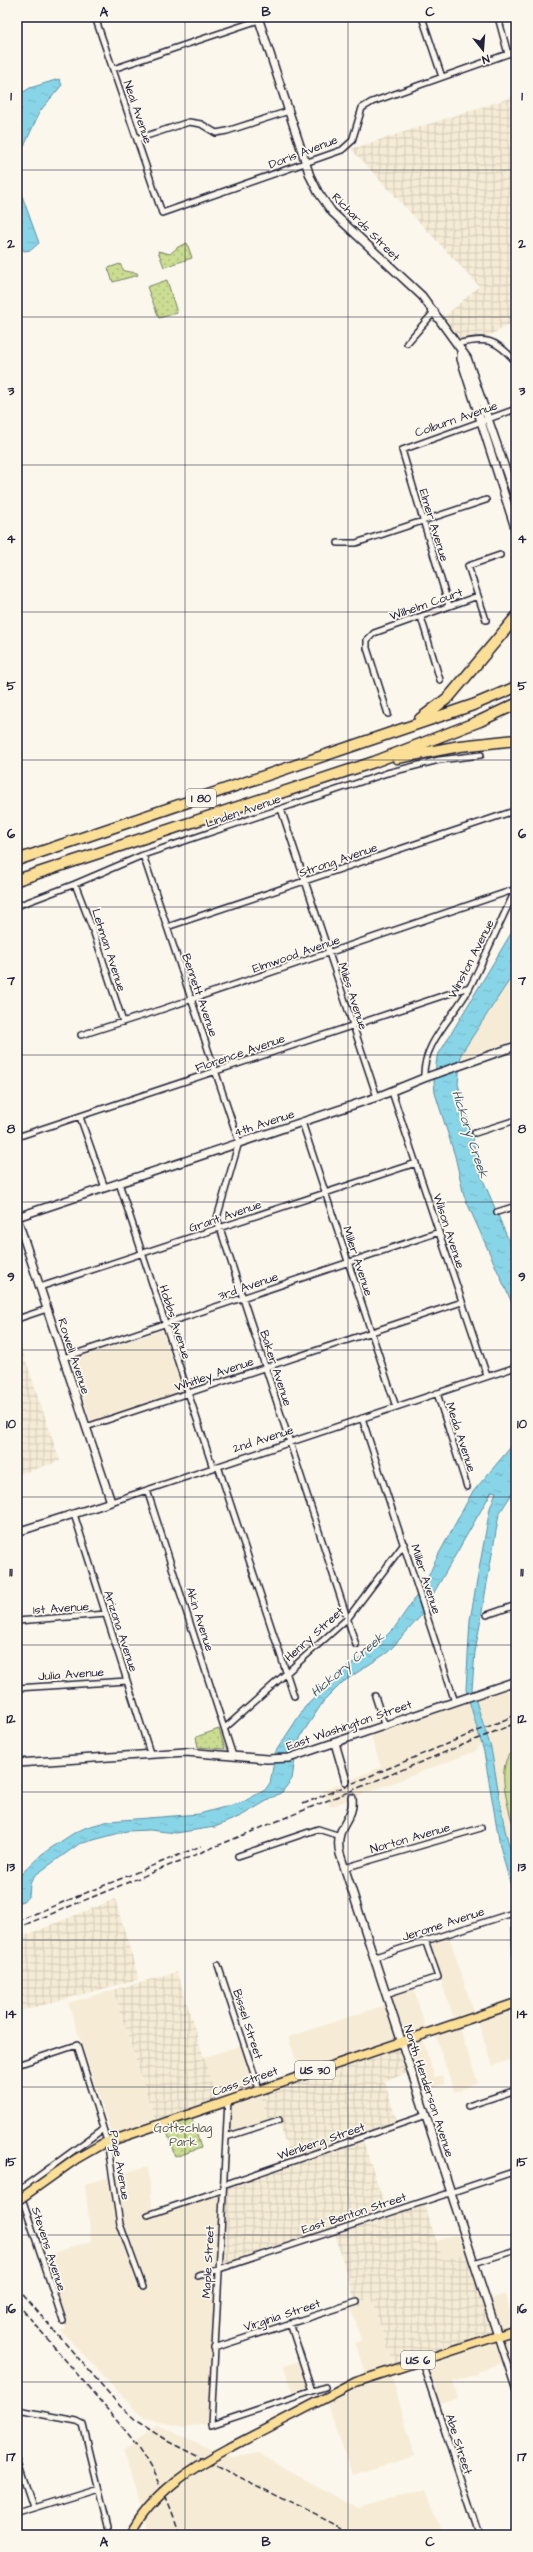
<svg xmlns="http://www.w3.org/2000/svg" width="533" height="2552" font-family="'Architects Daughter',sans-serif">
<defs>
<pattern id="industrial-grid" width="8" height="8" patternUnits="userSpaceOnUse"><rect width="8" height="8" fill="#f6ecd6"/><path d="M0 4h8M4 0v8" fill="none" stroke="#d3cab9"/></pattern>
<pattern id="park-dots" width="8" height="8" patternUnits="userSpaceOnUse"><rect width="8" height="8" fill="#cbdd91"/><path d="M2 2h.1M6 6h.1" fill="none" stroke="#aebd7e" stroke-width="1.8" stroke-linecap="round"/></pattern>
<pattern id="water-ripples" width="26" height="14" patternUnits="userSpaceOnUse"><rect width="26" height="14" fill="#88d5e7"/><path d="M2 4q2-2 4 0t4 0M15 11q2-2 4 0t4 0" fill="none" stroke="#75b7c7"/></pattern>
</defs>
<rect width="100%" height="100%" fill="#fbf7ec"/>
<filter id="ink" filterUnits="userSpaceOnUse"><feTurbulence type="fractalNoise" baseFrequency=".025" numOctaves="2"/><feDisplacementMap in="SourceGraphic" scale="8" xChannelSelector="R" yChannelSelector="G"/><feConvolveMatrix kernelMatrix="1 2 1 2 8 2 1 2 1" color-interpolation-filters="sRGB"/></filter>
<g filter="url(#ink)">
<!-- built -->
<path fill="#f6ecd6" d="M516,970V1040L461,1059V1054Z
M162,1330L184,1393L92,1424L71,1360Z
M516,1681V1871L505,1830L489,1742L480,1745L476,1751L330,1807L323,1791L381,1767L369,1730L468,1698L477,1727L475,1695Z
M448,1933L475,2016L455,2023L428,1940Z
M413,1986L427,2032L402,2041L387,1995Z
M113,1990L156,2123L113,2138L68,2003Z
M388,2004L401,2041L301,2074L288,2037Z
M516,2004V2058L493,2066L476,2017Z
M458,2023L478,2083L454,2092L434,2031Z
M421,2035L435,2077L442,2075L445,2084L419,2093L402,2041Z
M244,2044L258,2088L218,2103L203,2058Z
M258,2090L269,2122L226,2136L228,2100Z
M148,2166L153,2212L221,2190L209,2424L184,2427L145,2419L61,2331L66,2329L43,2256L91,2241L85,2184Z
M464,2232L470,2252L443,2261L436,2241Z
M505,2294L516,2327L498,2335L487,2300Z
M371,2298L393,2364L365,2374L355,2343L361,2340L350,2305Z
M516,2331V2372L509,2374L505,2362L477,2371V2374L453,2382L458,2398L437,2405L421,2360Z
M301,2360L312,2391L295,2396L283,2366Z
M390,2370L415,2456L352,2475L325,2398Z
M157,2425L232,2458L259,2453L358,2509L427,2488L442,2535H150L123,2451Z"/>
<!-- industrial -->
<path fill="url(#industrial-grid)" d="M516,96V321L487,337L459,341L444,317L479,286L351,149Z
M17,1335L60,1461L17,1475Z
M115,1899L139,1979L17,2012V1939Z
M177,1972L218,2103L156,2123L113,1990Z
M401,2042L411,2072L384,2081L398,2124L291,2161L278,2120L269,2122L258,2090Z
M362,2138L387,2212L218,2268L223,2186Z
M423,2201L443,2260L470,2252L497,2335L394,2367L371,2298L355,2303L334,2231Z"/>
<!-- park -->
<path fill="url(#park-dots)" stroke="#768066" d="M187,243L192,258L164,267L158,251L170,254L178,247Z
M120,264L124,271L137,273L138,275L113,282L108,268Z
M167,280L177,313L159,318L147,287Z
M219,1729L225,1749L198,1747L196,1737Z
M190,2113L201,2148L175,2157L164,2122Z"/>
<!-- pitch -->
<path fill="#cbdd91" stroke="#768066" d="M516,1748V1770L510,1774L516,1802V1837C511,1814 491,1763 516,1748Z"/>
<!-- water -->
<path fill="url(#water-ripples)" stroke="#5f8da2" d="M59,79L62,85L40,111L21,153L18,169L17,182L39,243L31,250L24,251L19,244L17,235V96L30,88Z
M516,925V970L461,1054L458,1084L473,1138L478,1168L516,1258V1312L464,1196L455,1156L435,1093L434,1081L437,1057Z
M516,1441V1487L499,1514L475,1652L472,1689L491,1748L505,1830L516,1871V1905L500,1846L484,1752L466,1690L470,1620L490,1508L496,1492L492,1491L420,1617L388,1652L343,1682L323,1702L302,1734L297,1746L292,1779L282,1792L241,1816L215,1827L176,1833L150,1830L127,1831L79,1844L34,1876L30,1884L29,1897L23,1901L17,1903V1878L42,1854L74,1833L87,1827L109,1821L199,1814L243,1802L265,1790L270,1783L276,1751L305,1707L341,1672L374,1648L395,1627L426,1582L435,1561L472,1493Z"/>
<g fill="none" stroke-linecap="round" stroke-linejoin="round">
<!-- secondary-tunnel -->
<path stroke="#d0ccc9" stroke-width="7" stroke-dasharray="7 3.5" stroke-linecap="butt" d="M346,1781L352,1798"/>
<!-- street casing -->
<g stroke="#22223b" stroke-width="8">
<path id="street" d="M95,17L162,213L342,150L352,141L362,108L372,102L516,51
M422,17L442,77
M498,17L508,54
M113,69L259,20
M137,139L189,122L201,124L216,133L227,131L289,111
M407,343L435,311
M456,344C486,337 495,338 516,362
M338,543H356L486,500
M478,596L486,620
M449,606L402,450L516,409
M421,617L440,680
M388,714L367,648V640L374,633L478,596L468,566L500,555
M281,809L377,1097
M143,855L239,1142L217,1218L220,1228L356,1645
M75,884L94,933L123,1022
M17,906L75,884L143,855L387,773L439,760L481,755
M167,927L511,812L516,813
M81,1035L157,1011L516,889
M424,1078C422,1043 454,1017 470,987C486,955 500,922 516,889
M392,1092L487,1376
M80,1117L105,1188
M302,1122L396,1407
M475,1133L516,1120
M17,1137L469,987
M119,1183L213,1468
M497,1212L516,1206
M40,1287L416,1163
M17,1319L47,1309
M63,1358L439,1232
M437,1393L467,1487
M362,1418L455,1702
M86,1427L462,1302
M218,1466L294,1696
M147,1490L233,1756
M111,1502L516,1367
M74,1514L150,1753
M487,1615L516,1605
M17,1621L106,1614
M17,1688L127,1681
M375,1696L384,1724
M225,1728L348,1618L404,1544
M17,1832V1835
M238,1856L318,1829L337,1835
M344,1868L481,1828
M375,1957L513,1913L515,1917L516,1953
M218,1965L259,2089
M386,1994L438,1977L425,1940
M17,2065L77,2045L107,2141L120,2224L143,2287
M228,2100L211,2425L325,2387
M468,2106L516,2090
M226,2137L279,2120
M17,2183L63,2321
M223,2185L426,2115
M17,2192L103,2129
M148,2215L222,2190
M474,2263L516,2250
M198,2276L516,2171
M290,2323L312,2391
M498,2336L516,2391
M214,2348L357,2302
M421,2359L479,2535
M17,2410L77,2421L83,2424L108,2527
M17,2459L33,2507
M17,2513L98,2488"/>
</g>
<!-- secondary casing -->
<g stroke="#22223b" stroke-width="10">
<path id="secondary" d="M258,17L310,176L318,192L332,212L422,296L467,358L516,500
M461,352V359L516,531
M17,1217L377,1097L424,1078L516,1046
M17,1218L111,1502L17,1532
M335,1743L346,1781
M17,1763L186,1752L267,1759L289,1758L516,1681
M352,1798C355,1821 333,1826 340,1854L498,2336"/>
</g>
<!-- primary casing -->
<g stroke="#22223b" stroke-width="11">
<path id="primary" d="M102,2144L516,2003
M231,2447L356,2382L516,2330"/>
</g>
<!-- highway casing -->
<g stroke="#22223b" stroke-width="13">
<path id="highway" d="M420,719L449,697L516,617
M397,758L460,746L516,740
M17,860L473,705L516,687
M17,880L374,762L480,721L516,704"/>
</g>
<!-- street -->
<use href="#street" stroke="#fbf7ec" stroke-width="5"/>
<!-- secondary -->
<use href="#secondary" stroke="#fbf7ec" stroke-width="7"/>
<!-- primary -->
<use href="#primary" stroke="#fbdf96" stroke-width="8"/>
<!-- highway -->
<use href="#highway" stroke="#fbdf96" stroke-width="10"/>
<!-- rail -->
<path stroke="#22223b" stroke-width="1.5" stroke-dasharray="6 3" stroke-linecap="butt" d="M303,1804L516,1715
M17,1921L201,1846
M17,1928L516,1723
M17,2288L120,2406L138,2422L169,2442L356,2535
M17,2303L129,2435C153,2466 167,2498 179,2535"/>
<!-- primary-bridge casing -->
<g stroke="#22223b" stroke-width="11" stroke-linecap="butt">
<path id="primary-bridge" d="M17,2201L76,2159L102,2144
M130,2535C152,2493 191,2468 231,2447"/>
</g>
<!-- primary-bridge -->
<use href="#primary-bridge" stroke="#fbdf96" stroke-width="8"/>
</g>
</g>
<!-- grid -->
<path fill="none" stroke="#22223b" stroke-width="1" stroke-opacity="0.55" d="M185,17V2535M348,17V2535M17,170H516M17,317H516M17,465H516M17,612H516M17,760H516M17,907H516M17,1055H516M17,1202H516M17,1350H516M17,1497H516M17,1645H516M17,1792H516M17,1940H516M17,2087H516M17,2235H516M17,2382H516"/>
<g text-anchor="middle" stroke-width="3.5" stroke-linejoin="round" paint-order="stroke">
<!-- shield labels -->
<g fill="#fbf7ec" stroke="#636270" stroke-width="1">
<rect x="186" y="789" width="30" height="18" rx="3"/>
<rect x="295" y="2061" width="40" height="18" rx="3"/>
<rect x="401" y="2351" width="34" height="18" rx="3"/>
</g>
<g font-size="11" font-weight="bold" fill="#22223b">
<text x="201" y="802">I 80</text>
<text x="315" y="2074">US 30</text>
<text x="418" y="2364">US 6</text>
</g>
<!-- street labels -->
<g font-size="12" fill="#22223b" stroke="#fbf7ec">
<text transform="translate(138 112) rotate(71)" y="4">Neal Avenue</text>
<text transform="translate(303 152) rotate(-21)" y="4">Doris Avenue</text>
<text transform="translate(366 227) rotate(45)" y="4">Richards Street</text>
<text transform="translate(456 419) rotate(-19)" y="4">Colburn Avenue</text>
<text transform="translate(434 525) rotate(73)" y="4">Elmer Avenue</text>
<text transform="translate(426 604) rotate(-19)" y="4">Wilhelm Court</text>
<text transform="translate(243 811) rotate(-19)" y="4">Linden Avenue</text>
<text transform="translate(338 860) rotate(-19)" y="4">Strong Avenue</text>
<text transform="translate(109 950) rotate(72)" y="4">Lehman Avenue</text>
<text transform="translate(296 954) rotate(-19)" y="4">Elmwood Avenue</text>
<text transform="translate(471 959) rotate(-63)" y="4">Winston Avenue</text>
<text transform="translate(200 995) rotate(71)" y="4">Bennett Avenue</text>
<text transform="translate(353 996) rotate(72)" y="4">Miles Avenue</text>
<text transform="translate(240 1053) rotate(-19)" y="4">Florence Avenue</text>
<text transform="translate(264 1123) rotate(-18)" y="4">4th Avenue</text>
<text transform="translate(225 1216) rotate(-19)" y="4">Grant Avenue</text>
<text transform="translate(449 1231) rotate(72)" y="4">Wilson Avenue</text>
<text transform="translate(358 1261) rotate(72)" y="4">Miller Avenue</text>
<text transform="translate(248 1286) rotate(-19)" y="4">3rd Avenue</text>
<text transform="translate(175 1322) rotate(72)" y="4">Hobbs Avenue</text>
<text transform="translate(74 1356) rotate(72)" y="4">Rowell Avenue</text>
<text transform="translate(276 1368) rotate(72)" y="4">Baker Avenue</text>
<text transform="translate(214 1374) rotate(-19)" y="4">Whitley Avenue</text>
<text transform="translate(461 1437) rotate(72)" y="4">Meda Avenue</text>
<text transform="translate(263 1439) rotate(-18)" y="4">2nd Avenue</text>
<text transform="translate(426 1579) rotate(72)" y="4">Miller Avenue</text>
<text transform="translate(61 1608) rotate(-4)" y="4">1st Avenue</text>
<text transform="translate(200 1619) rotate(72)" y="4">Akin Avenue</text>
<text transform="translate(121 1631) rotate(72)" y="4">Arizona Avenue</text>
<text transform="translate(314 1634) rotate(-42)" y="4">Henry Street</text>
<text transform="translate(71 1674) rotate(-4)" y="4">Julia Avenue</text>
<text transform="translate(349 1725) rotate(-19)" y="4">East Washington Street</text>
<text transform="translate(410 1838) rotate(-16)" y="4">Norton Avenue</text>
<text transform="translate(443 1924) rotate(-18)" y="4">Jerome Avenue</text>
<text transform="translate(248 2024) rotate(72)" y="4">Bissel Street</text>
<text transform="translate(245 2081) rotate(-19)" y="4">Cass Street</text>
<text transform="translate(429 2091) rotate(72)" y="4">North Henderson Avenue</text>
<text transform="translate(321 2141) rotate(-19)" y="4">Wenberg Street</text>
<text transform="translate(120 2165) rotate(80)" y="4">Page Avenue</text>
<text transform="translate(354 2213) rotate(-18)" y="4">East Benton Street</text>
<text transform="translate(49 2249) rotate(72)" y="4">Stevens Avenue</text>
<text transform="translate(208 2262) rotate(-87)" y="4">Maple Street</text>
<text transform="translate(282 2315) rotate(-18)" y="4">Virginia Street</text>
<text transform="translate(459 2444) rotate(72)" y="4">Abe Street</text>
</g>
<!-- park labels -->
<g font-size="12" fill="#555a55" stroke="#fbf7ec">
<text x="183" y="2132">Gottschlag<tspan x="183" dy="14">Park</tspan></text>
</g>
<!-- water labels -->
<g font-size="13" font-style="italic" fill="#41586f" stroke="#fbf7ec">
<text transform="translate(471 1134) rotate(72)" y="5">Hickory Creek</text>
<text transform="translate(347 1664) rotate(-40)" y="5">Hickory Creek</text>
</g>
</g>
<!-- margin -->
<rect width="533" height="2552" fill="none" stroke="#fbf7ec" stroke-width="44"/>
<!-- north arrow -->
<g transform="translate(483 50) rotate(163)" stroke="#fbf7ec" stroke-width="3" paint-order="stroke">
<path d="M0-3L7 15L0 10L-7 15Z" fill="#22223b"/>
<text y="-6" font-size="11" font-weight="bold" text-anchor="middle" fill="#22223b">N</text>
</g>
<rect x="22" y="22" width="489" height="2508" fill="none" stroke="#22223b" stroke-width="1.5"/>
<g font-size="13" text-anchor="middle" font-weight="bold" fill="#22223b">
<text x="104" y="16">A</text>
<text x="266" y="16">B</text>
<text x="430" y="16">C</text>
<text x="11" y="100">1</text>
<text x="522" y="100">1</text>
<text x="11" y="248">2</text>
<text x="522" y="248">2</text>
<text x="11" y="395">3</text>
<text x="522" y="395">3</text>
<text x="11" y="543">4</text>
<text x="522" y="543">4</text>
<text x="11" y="690">5</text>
<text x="522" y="690">5</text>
<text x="11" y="838">6</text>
<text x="522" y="838">6</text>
<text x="11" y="985">7</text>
<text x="522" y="985">7</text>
<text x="11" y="1133">8</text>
<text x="522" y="1133">8</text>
<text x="11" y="1281">9</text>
<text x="522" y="1281">9</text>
<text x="11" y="1428">10</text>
<text x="522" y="1428">10</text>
<text x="11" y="1576">11</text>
<text x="522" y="1576">11</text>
<text x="11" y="1723">12</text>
<text x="522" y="1723">12</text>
<text x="11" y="1871">13</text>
<text x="522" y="1871">13</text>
<text x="11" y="2018">14</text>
<text x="522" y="2018">14</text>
<text x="11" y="2166">15</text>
<text x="522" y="2166">15</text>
<text x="11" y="2313">16</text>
<text x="522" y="2313">16</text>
<text x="11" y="2461">17</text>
<text x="522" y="2461">17</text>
<text x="104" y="2546">A</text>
<text x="266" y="2546">B</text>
<text x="430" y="2546">C</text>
</g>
</svg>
